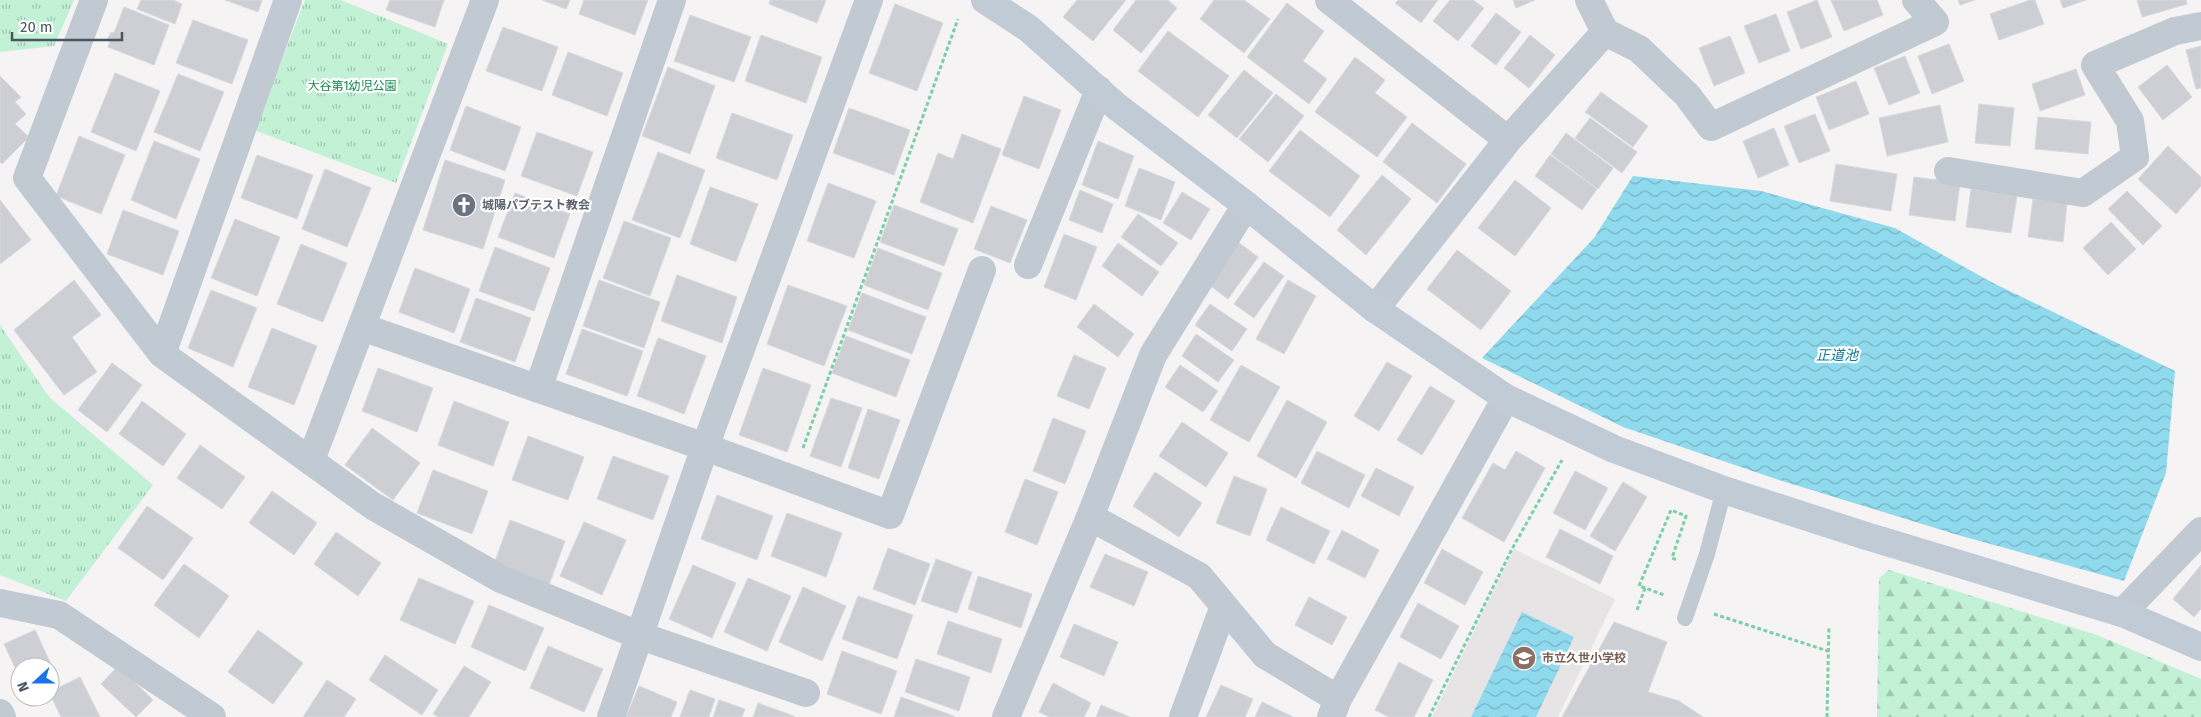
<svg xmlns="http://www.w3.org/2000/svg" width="2201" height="717" font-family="'Fira Sans','Noto Sans JP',sans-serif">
<defs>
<pattern id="grass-tufts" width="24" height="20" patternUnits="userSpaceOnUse" patternTransform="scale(1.25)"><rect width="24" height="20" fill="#c3f1d5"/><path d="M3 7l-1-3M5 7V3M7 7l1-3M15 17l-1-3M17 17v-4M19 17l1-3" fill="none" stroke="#a0c6b0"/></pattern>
<pattern id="forest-firs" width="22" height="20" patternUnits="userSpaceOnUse" patternTransform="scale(1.25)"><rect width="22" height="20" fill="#c3f1d5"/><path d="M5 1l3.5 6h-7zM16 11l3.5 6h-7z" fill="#a0c6b0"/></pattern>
<pattern id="water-waves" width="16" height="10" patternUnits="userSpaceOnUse" patternTransform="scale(1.25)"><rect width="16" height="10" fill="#90daee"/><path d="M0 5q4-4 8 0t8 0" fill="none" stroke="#78b4c4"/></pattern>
</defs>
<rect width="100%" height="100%" fill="#f5f3f3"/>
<!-- education -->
<path fill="#e6e4e5" d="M1514,549L1615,599L1558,717H1432Z"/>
<!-- grass -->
<path fill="url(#grass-tufts)" d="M0,0H74L54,46L0,52Z
M305,0H341L448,44L396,183L254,130Z
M0,325L49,397L153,485L66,601L0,575Z"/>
<!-- forest -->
<path fill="url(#forest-firs)" d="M1889,570L2097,635L2201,679V717H1877L1879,578Z"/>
<!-- water -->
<path fill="url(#water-waves)" d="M1633,176L1761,191L1895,228L1991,282L2175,371L2166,473L2124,581L1958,535L1779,480L1623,427L1482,358L1594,238Z
M1522,612L1574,637L1536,717H1471Z"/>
<!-- building -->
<path fill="#cdcfd5" stroke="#d7d9de" d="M141,0H173L182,4L175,24L137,9Z
M225,0H262L258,12Z
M390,0H444L435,27L386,10Z
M542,0H570L566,9Z
M584,0H648L635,35L579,14Z
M770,0H826L817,23L769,4Z
M1077,0H1126L1093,41L1063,17Z
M1136,0H1168L1177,8L1141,53L1113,30Z
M1214,0H1244L1270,19L1244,53L1200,19Z
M1398,0H1438L1421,23L1395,3Z
M1450,0H1473L1484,8L1458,41L1433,21Z
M1513,0H1535L1516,8Z
M1817,0L1832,37L1801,49L1787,12Z
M1831,0H1877L1883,15L1844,31Z
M1958,0H1975L1960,5Z
M2030,0H2035L2044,24L1999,40L1990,14Z
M2060,0H2086L2063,8Z
M2137,0H2186L2187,4L2142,17Z
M1287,3L1324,31L1303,61L1327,79L1309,104L1247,57Z
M895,4L943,23L917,91L869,73Z
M124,7L169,25L154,65L108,47L110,42L107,40L111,32L114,33Z
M1496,13L1521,32L1496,65L1471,46Z
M1776,14L1790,51L1759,63L1744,26Z
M690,15L751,37L734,82L674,61Z
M193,20L248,40L232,84L176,63Z
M503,27L558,47L542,91L486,71Z
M1168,31L1229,76L1198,117L1138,71Z
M761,35L822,57L806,103L745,81Z
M1530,35L1555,55L1529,88L1504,68Z
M1730,36L1745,73L1714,86L1699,48Z
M1949,44L1964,81L1932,94L1918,56Z
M2201,46V88L2196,89L2186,50Z
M568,52L623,73L607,116L552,95Z
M1905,56L1920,93L1889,105L1874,68Z
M1355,57L1385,80L1375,93L1407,117L1377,157L1315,112Z
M2167,65L2192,97L2163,120L2138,87Z
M668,67L715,86L690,154L642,136Z
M2076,69L2085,95L2040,111L2032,84Z
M1244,70L1273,93L1237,138L1208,115Z
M115,73L160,91L136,151L91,132Z
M178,74L224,92L200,151L154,132Z
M0,76L21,97L15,102L26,114L15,124L29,137L2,164L0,162Z
M1856,81L1869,114L1829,130L1816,97Z
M1601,92L1648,126L1633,147L1585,112Z
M1276,94L1304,116L1268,162L1239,139Z
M1024,96L1061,110L1039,169L1002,155Z
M1979,104L2014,108L2010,146L1975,143Z
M1940,105L1948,142L1887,156L1879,118Z
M466,106L521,127L505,171L450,150Z
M849,108L910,130L894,175L833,153Z
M732,113L793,135L777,180L716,158Z
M1815,114L1830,151L1799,163L1784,126Z
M2038,117L2091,122L2088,154L2035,149Z
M1590,118L1637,152L1622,173L1575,138Z
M1412,123L1466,164L1437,203L1383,162Z
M1774,128L1789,165L1758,178L1743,141Z
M1300,130L1360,176L1330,217L1269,171Z
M537,132L593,152L577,196L521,176Z
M1566,133L1613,168L1598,189L1551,154Z
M962,134L1001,149L973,223L920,202L938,153L953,159Z
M79,136L125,155L101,214L56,196Z
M154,141L200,159L176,219L131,200Z
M1098,141L1134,156L1118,199L1082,185Z
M2168,146L2201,177V186L2176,214L2138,179Z
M658,152L705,170L680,238L632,220Z
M257,155L313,175L297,219L241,198Z
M1550,155L1597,189L1582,210L1535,176Z
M445,160L505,180L483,249L423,230Z
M1836,164L1897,174L1891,211L1830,201Z
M1139,168L1175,182L1161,220L1125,206Z
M325,169L371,188L347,247L302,229Z
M1382,175L1411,199L1366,255L1337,230Z
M1914,177L1960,183L1955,221L1909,215Z
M1515,180L1551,208L1515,256L1478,228Z
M828,183L876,201L854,258L807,241Z
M710,187L758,204L736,262L690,244Z
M1971,189L2017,196L2011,233L1966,227Z
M1080,190L1113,204L1102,233L1069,220Z
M2127,191L2162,226L2143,245L2108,209Z
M1182,192L1210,209L1191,240L1163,223Z
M515,193L570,214L554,258L498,237Z
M2033,199L2067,203L2063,242L2028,237Z
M0,200L31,240L0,264Z
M894,205L958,229L944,266L880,242Z
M991,206L1027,220L1010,263L974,249Z
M123,210L179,231L163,275L107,254Z
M1138,214L1178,243L1161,266L1121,237Z
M235,219L280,237L257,296L211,278Z
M624,221L671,238L650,296L603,278Z
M2111,222L2136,249L2108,275L2083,248Z
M1064,234L1097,247L1076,300L1044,287Z
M1238,242L1258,257L1228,299L1208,284Z
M1118,243L1159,272L1142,296L1102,266Z
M301,244L347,263L323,322L277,304Z
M495,247L550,268L534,311L479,291Z
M878,248L942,273L928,310L864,285Z
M1457,250L1511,291L1481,330L1427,289Z
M1264,262L1284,276L1254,318L1234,304Z
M415,268L470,289L454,333L399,312Z
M677,275L737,297L722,343L661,321Z
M74,280L101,315L72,337L97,372L64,395L14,330Z
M599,280L660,302L644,348L583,326Z
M1288,280L1316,296L1284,354L1256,339Z
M788,285L847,306L824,366L767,344Z
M211,290L257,308L233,367L188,348Z
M862,293L926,317L912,354L848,330Z
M476,298L531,318L515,362L460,342Z
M1094,304L1134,334L1118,357L1077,327Z
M1210,304L1247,329L1232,351L1195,325Z
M272,328L317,346L294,405L248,387Z
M582,329L643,351L627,396L566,374Z
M1196,334L1234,360L1218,382L1182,356Z
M846,336L910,360L896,397L832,373Z
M658,338L706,356L684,414L637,396Z
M1074,355L1106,368L1089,409L1057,396Z
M1387,362L1412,376L1379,431L1354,416Z
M112,363L142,385L107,432L78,410Z
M1180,365L1218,391L1203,412L1165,387Z
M1241,365L1280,387L1249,442L1210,420Z
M378,368L433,388L417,432L362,411Z
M763,368L811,385L787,452L739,435Z
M1430,386L1455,401L1422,455L1397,440Z
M831,398L862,408L841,467L810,456Z
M1287,400L1327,422L1296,478L1257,456Z
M142,401L186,434L163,466L119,434Z
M454,401L509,422L493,466L438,445Z
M868,409L900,420L879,479L848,468Z
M1053,418L1086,431L1065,484L1033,471Z
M1182,422L1228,453L1206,487L1159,456Z
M372,428L420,463L393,500L345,465Z
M528,436L584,457L568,500L512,480Z
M200,445L245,477L222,509L177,478Z
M1317,451L1365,475L1349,508L1301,483Z
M1516,451L1545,468L1504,542L1462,518L1493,463L1505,470Z
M613,456L669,476L653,520L597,499Z
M1376,468L1414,487L1399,516L1361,496Z
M433,470L488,491L472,534L417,513Z
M1575,471L1608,488L1585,530L1553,513Z
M1155,472L1202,503L1179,537L1133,506Z
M1234,476L1267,489L1250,536L1216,523Z
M1025,479L1058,492L1037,545L1005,532Z
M1623,482L1647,497L1615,551L1590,536Z
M272,491L317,523L294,555L249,523Z
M717,495L773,516L757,560L701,539Z
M147,506L193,538L163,580L118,548Z
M1281,507L1330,531L1314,564L1266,540Z
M787,513L842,533L826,577L771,556Z
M510,520L565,541L549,585L494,564Z
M584,522L626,540L602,595L560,576Z
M1560,529L1613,556L1600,584L1546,557Z
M1342,530L1379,550L1365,578L1327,559Z
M336,532L381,563L358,596L314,564Z
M888,548L930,564L915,605L873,589Z
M1442,549L1483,572L1465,605L1424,583Z
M1105,554L1148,572L1134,606L1090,587Z
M936,559L972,572L957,613L921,601Z
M184,564L229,596L199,638L154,605Z
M693,565L736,583L712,638L669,619Z
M2201,565V609L2194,617L2173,599Z
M978,576L1032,594L1021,628L968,609Z
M419,578L474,601L455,644L400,620Z
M748,578L791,596L767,651L724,632Z
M803,587L846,606L822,661L779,642Z
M858,596L913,615L897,659L842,639Z
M1309,597L1347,617L1332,645L1295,625Z
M1418,603L1459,626L1441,659L1400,637Z
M489,605L544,628L525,671L471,647Z
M948,621L1002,639L991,673L937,654Z
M1614,622L1667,642L1648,692L1679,701L1703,717H1562Z
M1074,624L1118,642L1104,676L1060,657Z
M35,630L57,677L50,680V667H20V678L4,644Z
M258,630L303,663L273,704L228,672Z
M548,646L603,669L584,712L530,688Z
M842,651L897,671L881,714L827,694Z
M385,655L438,690L422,715L369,680Z
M916,659L970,677L959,711L905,692Z
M1399,662L1433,680L1414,717H1389L1375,710Z
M118,666L153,700L136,717L101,684Z
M464,666L491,682L469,717H438L433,714Z
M80,677L100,717H61L50,694V692Z
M327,680L356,699L344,717H303Z
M1053,683L1091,703L1084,717H1049L1039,712Z
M1221,685L1253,699L1245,717H1206Z
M639,686L677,702L671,717H626Z
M690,690L715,699L709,717H680Z
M901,697L954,716V717H894Z
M719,700L745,709L742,717H713Z
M1262,702L1293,717H1255Z
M758,703L794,716V717H753Z
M1101,705L1130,717H1096Z"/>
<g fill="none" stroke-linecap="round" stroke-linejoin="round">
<!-- path -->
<path stroke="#7ad0a6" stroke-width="3" stroke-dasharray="4 2.5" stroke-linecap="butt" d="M803,448L958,19
M1645,588L1639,586L1671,510L1686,516L1672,558L1677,560
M1637,610L1645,588L1664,595
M1714,614L1828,651
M1429,717L1512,549L1562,460
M1827,717L1829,626"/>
<!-- lane -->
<path stroke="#c1cad2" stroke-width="16" d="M1685,618L1707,554L1724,490"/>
<!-- street -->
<path stroke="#c1cad2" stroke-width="28" d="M94,0L27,178L162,354L373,506L501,579L638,635L806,693
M1329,0L1508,140L1375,309
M1589,0L1605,32
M1508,140L1605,32L1639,49L1687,95L1711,127L1935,22L1916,0
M1948,171L2083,193L2135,157L2130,121L2095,65L2175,31L2201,26
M1028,265L1099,90
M362,327L705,447L890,515L982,270
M162,354L288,0
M538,389L672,0
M311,460L485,0
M1090,517L1199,576L1265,655L1338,699
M0,603L59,615L212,717
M2122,613L2201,531
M0,713L2,717
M611,717L705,447L869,0
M1006,717L1090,517L1153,355L1246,205
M1183,717L1224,606
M1331,717L1338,699L1506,398"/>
<!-- secondary -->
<path stroke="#c1cbd6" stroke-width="28" d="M985,0L1028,28L1116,106L1246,205L1375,309L1506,398L1614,449L1724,490L1863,535L2122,613L2201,647"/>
</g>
<!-- icons -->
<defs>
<g id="church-disc" transform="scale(1.25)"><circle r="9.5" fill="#6b7280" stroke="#fff"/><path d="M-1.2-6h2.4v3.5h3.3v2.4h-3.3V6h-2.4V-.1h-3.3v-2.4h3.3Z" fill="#fff"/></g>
<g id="school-disc" transform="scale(1.25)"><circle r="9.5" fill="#8d6e63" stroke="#fff"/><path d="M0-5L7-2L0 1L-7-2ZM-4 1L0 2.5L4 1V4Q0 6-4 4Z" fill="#fff"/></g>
</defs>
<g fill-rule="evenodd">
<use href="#church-disc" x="464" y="205"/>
<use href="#school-disc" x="1524" y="658"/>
</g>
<g text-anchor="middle" stroke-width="4.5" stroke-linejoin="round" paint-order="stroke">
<!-- park labels -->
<g font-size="12" fill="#17864f" stroke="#fff">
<text x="352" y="90">大谷第1幼児公園</text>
</g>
<!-- worship labels -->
<g font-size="12" font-weight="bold" fill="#5b616d" stroke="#fff" text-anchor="start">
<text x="482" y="209">城陽パブテスト教会</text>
</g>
<!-- education labels -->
<g font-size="12" font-weight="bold" fill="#785e54" stroke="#fff" text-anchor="start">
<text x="1542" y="662">市立久世小学校</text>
</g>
<!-- water labels -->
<g font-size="14" font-style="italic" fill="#0c7c9b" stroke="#fff">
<text x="1837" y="360">正道池</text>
</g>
</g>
<!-- north arrow -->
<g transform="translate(35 682) rotate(249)"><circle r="24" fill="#ffffff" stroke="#b7bbc0"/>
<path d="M0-4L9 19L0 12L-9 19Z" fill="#1a73e8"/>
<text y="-8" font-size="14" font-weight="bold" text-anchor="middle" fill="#4a5661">N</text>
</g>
<!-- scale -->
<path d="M12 32v8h110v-8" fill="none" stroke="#4a5661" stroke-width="2.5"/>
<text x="20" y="32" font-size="15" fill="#4a5661" stroke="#ffffff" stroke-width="4" paint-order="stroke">20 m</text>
</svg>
